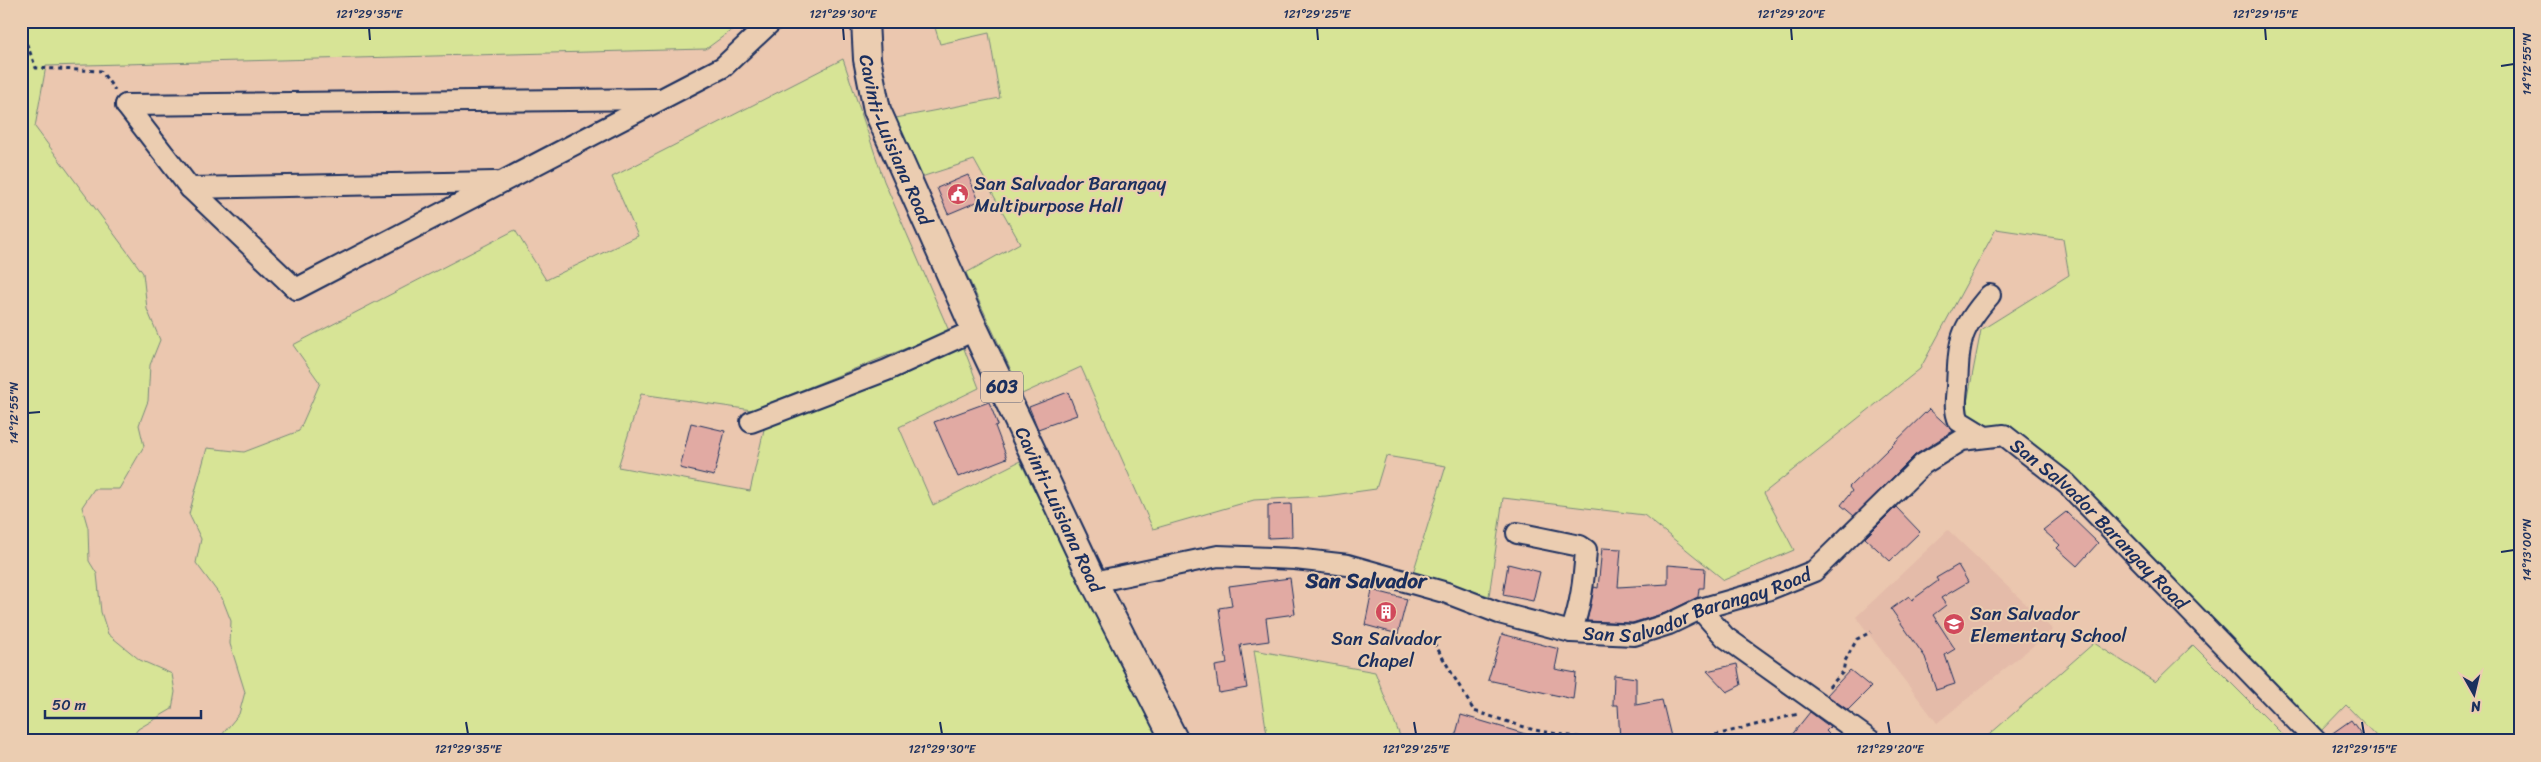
<svg xmlns="http://www.w3.org/2000/svg" width="2541" height="762" font-family="Sriracha,sans-serif">
<rect width="100%" height="100%" fill="#ebc7af"/>
<filter id="ink" filterUnits="userSpaceOnUse"><feTurbulence type="fractalNoise" baseFrequency=".02" numOctaves="2"/><feDisplacementMap in="SourceGraphic" scale="10" xChannelSelector="R" yChannelSelector="G"/><feConvolveMatrix kernelMatrix="1 2 1 2 8 2 1 2 1" color-interpolation-filters="sRGB"/></filter>
<g filter="url(#ink)">
<!-- built -->
<path fill="#e4bba9" d="M1948,530L2053,630L1937,723L1856,617Z"/>
<!-- green -->
<path fill="#d7e496" stroke="#798a7a" d="M21,21H744L706,49L46,66L35,127L143,273L147,309L160,340L150,365L148,401L139,425L144,446L119,489H94L82,507L88,528L89,561L97,574L101,612L108,634L140,660L172,674L175,692L172,709L138,729L129,741H21Z
M933,21H2520V741H2381L2346,705L2319,733L2022,436L1964,418L1981,330L2069,275L2063,239L1996,229L1920,369L1764,493L1794,550L1724,580L1644,515L1503,498L1489,596L1413,573L1446,466L1386,456L1376,489L1326,496L1254,500L1153,529L1081,367L1022,394L966,273L1020,243L974,160L915,179L896,118L1000,98L989,33L940,44Z
M843,59L884,181L949,331L752,410L641,394L618,467L750,491L765,425L963,346L979,388L899,427L933,505L1020,461L1159,741H458L438,736L432,741H217L239,714L245,692L230,644L231,621L222,598L196,563L201,539L189,514L207,448L244,452L299,431L320,383L293,345L515,230L546,280L638,236L612,177Z
M2094,643L2155,682L2193,645L2289,741H1982Z
M1254,650L1375,672L1402,741H1268Z"/>
<!-- building -->
<path fill="#e1aaa3" stroke="#1b2f5e" d="M968,175L979,201L948,214L937,188Z
M1068,392L1077,415L1038,429L1029,407Z
M989,402L998,425L995,426L1007,458L958,477L934,422Z
M1929,409L1953,431L1915,455L1854,516L1841,505L1852,491L1849,487Z
M691,423L725,431L714,476L680,468Z
M1291,504L1292,537L1268,538V505Z
M1896,507L1920,532L1890,561L1865,538Z
M2066,512L2098,543L2077,566L2057,548L2060,545L2043,530Z
M1602,548L1621,549L1618,587L1668,584V565L1705,568L1704,588H1699L1698,597L1665,613L1632,623L1587,621L1594,587L1598,588Z
M1508,564L1540,572L1533,601L1503,595Z
M1958,565L1968,582L1941,598L1946,605L1933,615L1955,649L1945,655L1955,684L1936,690L1925,657L1891,609L1909,596L1912,600L1938,581L1936,578Z
M1290,578L1295,614L1266,618L1269,641L1240,645L1247,688L1219,693L1215,666L1227,664L1219,608L1232,606L1229,586Z
M1372,590L1407,599L1398,634L1365,625Z
M1502,634L1559,649L1555,669L1576,673L1573,699L1488,680Z
M1737,664L1741,685L1727,692L1707,671Z
M1850,670L1871,687L1848,710L1827,695Z
M1614,675L1636,678V705L1662,700L1672,741H1649V738L1620,741L1618,705H1613Z
M1810,712L1830,727L1826,731L1836,741H1787Z
M1461,715L1532,736L1531,741H1454Z
M2351,720L2366,741H2328L2327,737Z"/>
<g fill="none" stroke-linecap="round" stroke-linejoin="round">
<!-- minor casing -->
<g stroke="#1b2f5e" stroke-width="24">
<g id="minor">
<path d="M126,105L190,188L296,289L723,67L772,21"/>
<path d="M126,105L658,99"/>
<path d="M190,188L496,182"/>
<path d="M751,422L887,370L975,330"/>
<path d="M1985,437L1959,421C1954,410 1956,398 1957,387C1959,341 1959,330 1990,295"/>
<path d="M1517,533L1580,546L1586,550C1584,579 1581,606 1571,632"/>
<path id="s1" d="M1094,582L1218,556L1295,559L1348,565L1447,593L1499,613L1571,632L1634,635L1669,624L1700,609L1767,590L1814,571L1923,464L1962,440L2004,435L2067,484L2316,741"/>
<path d="M1700,609L1725,637L1871,741"/>
</g>
</g>
<!-- major casing -->
<g stroke="#1b2f5e" stroke-width="30">
<g id="major">
<path id="s2" d="M865,21L867,59L877,110L975,330L1094,582L1175,741"/>
</g>
</g>
<!-- path -->
<path stroke="#1b2f5e" stroke-width="3" stroke-dasharray="4 4" stroke-linecap="butt" d="M21,29L36,68L101,71L115,90
M1430,636L1474,711L1534,730L1600,741
M1829,687L1843,672L1845,661L1857,639L1871,632
M1692,741L1798,714"/>
<!-- minor -->
<use href="#minor" stroke="#ebcdb1" stroke-width="20"/>
<!-- major -->
<use href="#major" stroke="#ebcdb1" stroke-width="26"/>
</g>
</g>
<!-- ticks -->
<path fill="none" stroke="#1b2f5e" stroke-width="2" d="M369,28L370,40M843,28L844,40M1317,28L1318,40M1791,28L1792,40M2265,28L2266,40M2501,66L2514,64M28,413L40,412M2501,552L2514,550M466,722L468,734M940,722L942,734M1414,722L1416,734M1888,722L1890,734M2362,722L2364,734"/>
<!-- icons -->
<defs>
<g id="civic-disc" transform="scale(1.125)"><circle r="9.5" fill="#d1495b" stroke="#ebcdb1"/><path d="M-.6-6.5H3V-4.5H.6V-3L4-1V1h2V6H-6V1h2V-1L-.6-3ZM-1.2 2.5V6h2.4V2.5Z" fill="#fff"/></g>
<g id="building-disc" transform="scale(1.125)"><circle r="9.5" fill="#d1495b" stroke="#ebcdb1"/><path d="M-4-6H4V6H1V3H-1V6H-4ZM-2.5-4.3h1.7v1.8h-1.7ZM.8-4.3h1.7v1.8H.8ZM-2.5-1h1.7V.8h-1.7ZM.8-1h1.7V.8H.8Z" fill="#fff"/></g>
<g id="school-disc" transform="scale(1.125)"><circle r="9.5" fill="#d1495b" stroke="#ebcdb1"/><path d="M0-5L7-2L0 1L-7-2ZM-4 1L0 2.5L4 1V4Q0 6-4 4Z" fill="#fff"/></g>
</defs>
<g fill-rule="evenodd">
<use href="#civic-disc" x="958" y="194"/>
<use href="#building-disc" x="1386" y="612"/>
<use href="#school-disc" x="1954" y="624"/>
</g>
<g text-anchor="middle" stroke-width="4" stroke-linejoin="round" paint-order="stroke">
<!-- shield labels -->
<rect fill="#ebcdb1" stroke="#595e77" stroke-width="1" x="981" y="371.5" width="42" height="31" rx="4"/>
<g font-size="18" font-weight="bold" fill="#1b2f5e">
<text x="1002" y="393">603</text>
</g>
<!-- street labels -->
<g font-size="19" fill="#1b2f5e" stroke="#ebcdb1">
<text dy="7" stroke="none"><textPath href="#s2" startOffset="124">Cavinti-Luisiana Road</textPath></text>
<text dy="7" stroke="none"><textPath href="#s2" startOffset="529">Cavinti-Luisiana Road</textPath></text>
<text dy="7" stroke="none"><textPath href="#s1" startOffset="1116">San Salvador Barangay Road</textPath></text>
<text dy="7" stroke="none"><textPath href="#s1" startOffset="621">San Salvador Barangay Road</textPath></text>
</g>
<!-- poi labels -->
<g font-size="19" fill="#1b2f5e" stroke="#ebcdb1" text-anchor="start">
<text x="974" y="190">San Salvador Barangay<tspan x="974" dy="22">Multipurpose Hall</tspan></text>
<text x="1970" y="620">San Salvador<tspan x="1970" dy="22">Elementary School</tspan></text>
<text x="1386" y="645" text-anchor="middle">San Salvador<tspan x="1386" dy="22">Chapel</tspan></text>
</g>
<!-- quarter labels -->
<g font-size="21" font-weight="bold" fill="#1b2f5e" stroke="#ebcdb1">
<text x="1366" y="588">San Salvador</text>
</g>
</g>
<!-- margin -->
<rect width="2541" height="762" fill="none" stroke="#ebcdb1" stroke-width="55"/>
<!-- north arrow -->
<g transform="translate(2474 694) rotate(172)" stroke="#ebcdb1" stroke-width="4" paint-order="stroke">
<path d="M0-4L9 19L0 12L-9 19Z" fill="#1b2f5e"/>
<text y="-8" font-size="14" font-weight="bold" text-anchor="middle" fill="#1b2f5e">N</text>
</g>
<!-- scale -->
<path d="M45 710v8h156v-8" fill="none" stroke="#1b2f5e" stroke-width="2.5"/>
<text x="52" y="710" font-size="15" fill="#1b2f5e" stroke="#ebcdb1" stroke-width="4" paint-order="stroke">50 m</text>
<rect x="28" y="28" width="2486" height="706" fill="none" stroke="#1b2f5e" stroke-width="2"/>
<g font-size="12" text-anchor="middle" fill="#1b2f5e">
<text x="369" y="18">121°29'35"E</text>
<text x="843" y="18">121°29'30"E</text>
<text x="1317" y="18">121°29'25"E</text>
<text x="1791" y="18">121°29'20"E</text>
<text x="2265" y="18">121°29'15"E</text>
<text transform="translate(2527 64) rotate(-90)" y="4">14°12'55"N</text>
<text transform="translate(14 413) rotate(-90)" y="4">14°12'55"N</text>
<text transform="translate(2527 550) rotate(-90)" y="4">14°13'00"N</text>
<text x="468" y="753">121°29'35"E</text>
<text x="942" y="753">121°29'30"E</text>
<text x="1416" y="753">121°29'25"E</text>
<text x="1890" y="753">121°29'20"E</text>
<text x="2364" y="753">121°29'15"E</text>
</g>
</svg>
